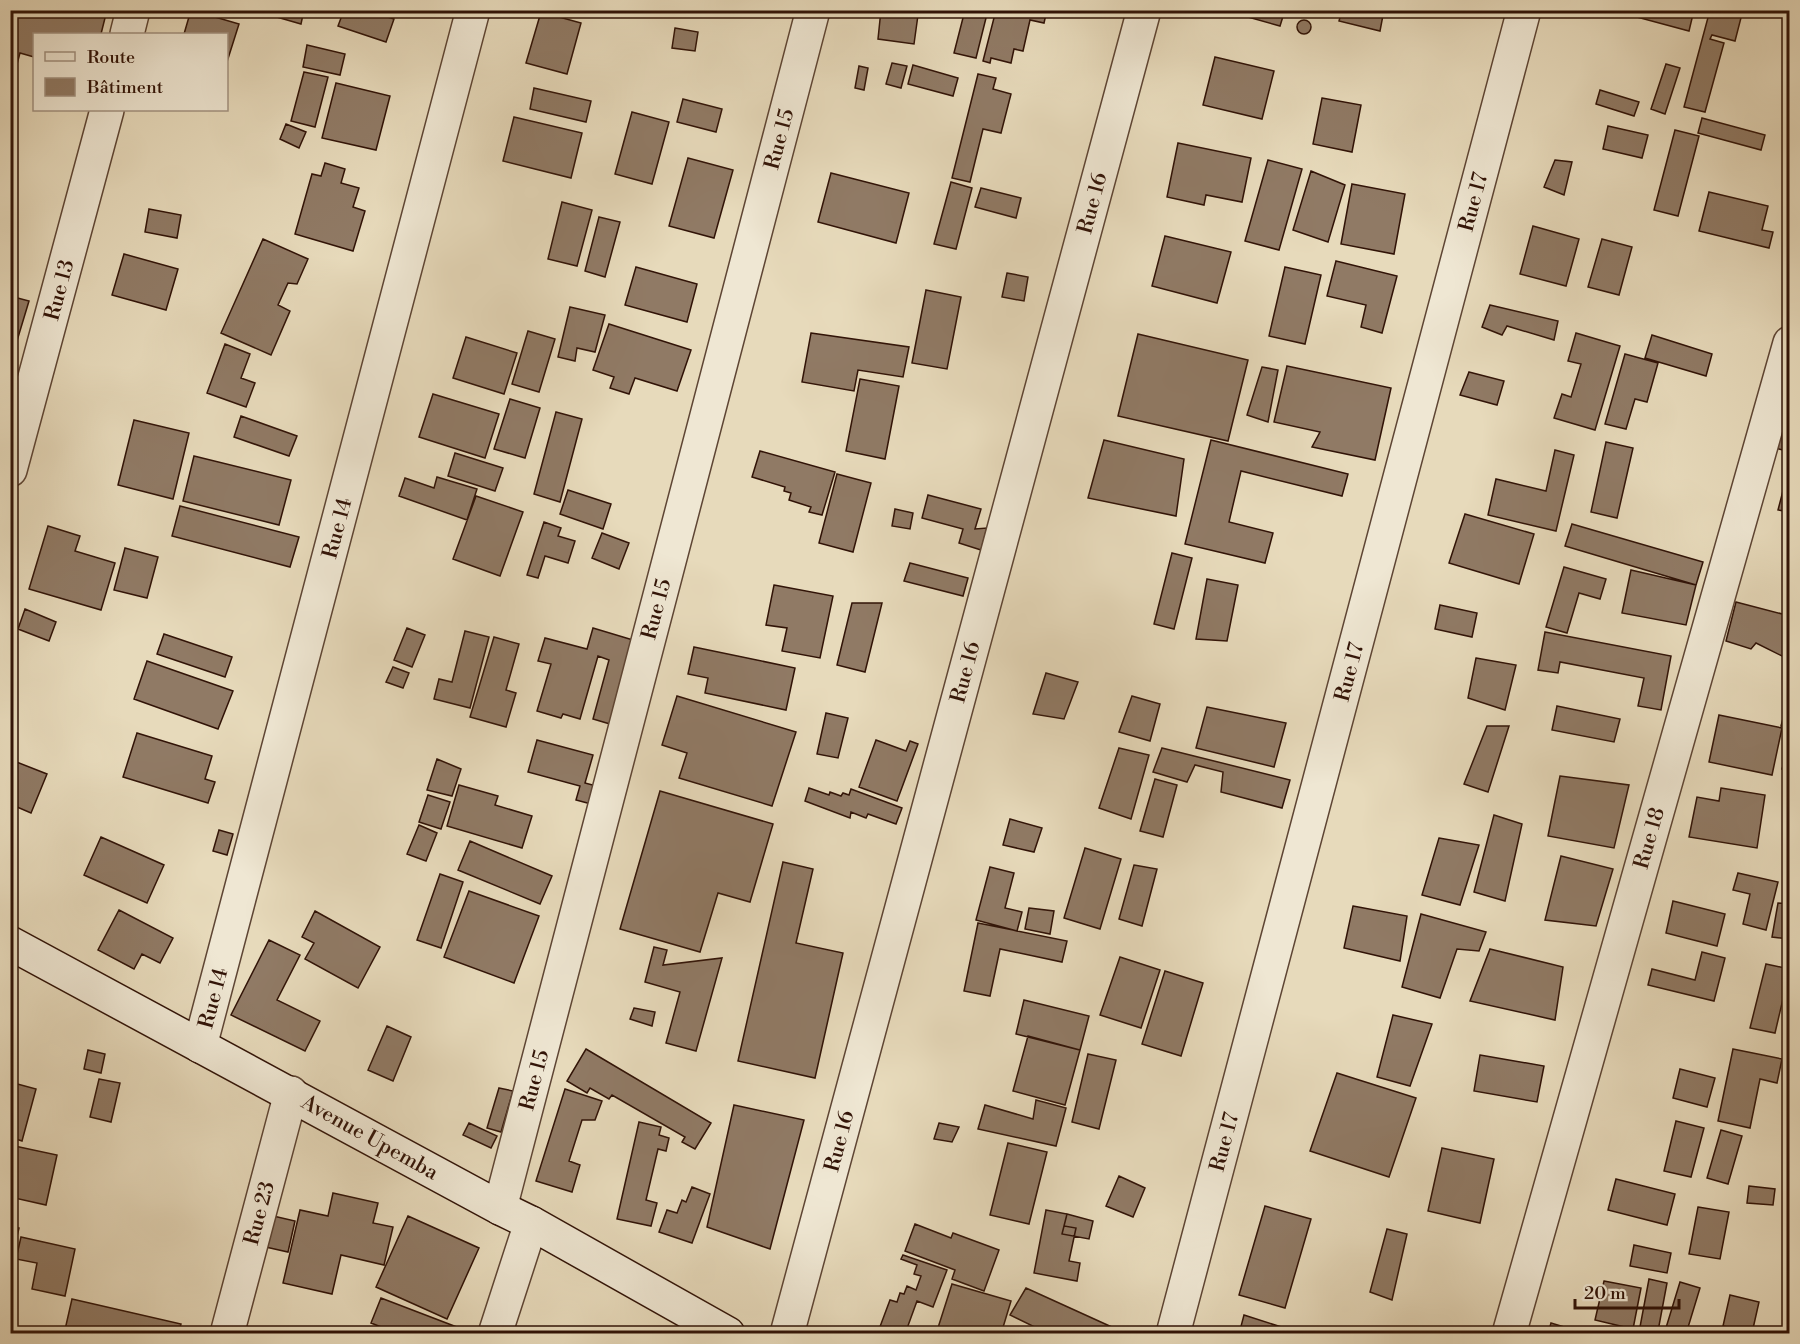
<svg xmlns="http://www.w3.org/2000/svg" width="1800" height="1344" font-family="'Libre Bodoni',serif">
<rect width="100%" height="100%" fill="#e7dabb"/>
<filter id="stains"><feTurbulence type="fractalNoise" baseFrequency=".00333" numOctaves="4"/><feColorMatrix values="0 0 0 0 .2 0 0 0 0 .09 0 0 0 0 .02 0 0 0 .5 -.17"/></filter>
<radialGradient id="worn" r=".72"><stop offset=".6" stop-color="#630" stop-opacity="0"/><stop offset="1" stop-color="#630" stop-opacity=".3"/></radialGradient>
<!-- building -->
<path fill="#907a65" stroke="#311307" stroke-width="1.5" d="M10,10H107L101,34H34V57L20,53L17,64L10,62Z
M191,10L239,24L226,65V34H184Z
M274,10H304L301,24L273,16Z
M344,10H366L394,19L386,42L338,26Z
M881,10H905V14L918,15L914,44L878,39Z
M965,10H988L976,58L954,53Z
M996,10H1047L1044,23L1030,20L1023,51L1014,49L1011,63L991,58L990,63L983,61Z
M1223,10H1285L1280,26Z
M1322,10H1384L1380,31L1339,21L1341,14L1322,12Z
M1618,10H1694L1689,31L1618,12Z
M1710,10H1743L1735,41L1712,35L1710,39L1724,43L1705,112L1684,107Z
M541,12L581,23L567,74L526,63Z
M1297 27a7 7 0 1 1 14 0a7 7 0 1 1-14 0Z
M675,28L698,32L695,51L672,48Z
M307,45L345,54L340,75L303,67Z
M1215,57L1274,71L1262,119L1203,105Z
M892,63L907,66L901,88L886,84Z
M1666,64L1680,68L1665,114L1651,109Z
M913,65L958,78L953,96L908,84Z
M859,66L868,68L864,90L855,88Z
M304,72L328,77L315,127L291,121Z
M978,74L996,78L993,89L1011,94L1001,133L983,129L970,182L952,178Z
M336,83L390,96L376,150L322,138Z
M534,88L591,101L586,122L530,109Z
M1600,90L1639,102L1634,116L1596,104Z
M1322,98L1361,105L1352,152L1313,144Z
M683,99L722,109L716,132L677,122Z
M632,112L669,122L652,184L615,174Z
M514,117L582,133L571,178L503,161Z
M1702,118L1765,135L1761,150L1698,133Z
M286,124L306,132L299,148L280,139Z
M1608,126L1648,135L1642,158L1603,149Z
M1675,130L1699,136L1678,216L1654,210Z
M1178,143L1251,158L1242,202L1206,195L1204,205L1167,197Z
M688,158L733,170L714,238L669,226Z
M1268,160L1302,169L1279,250L1245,241Z
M1555,160L1572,162L1564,195L1544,187Z
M325,163L345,169L341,183L359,188L353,207L365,211L353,251L295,234L312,174L321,176Z
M1311,171L1345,185L1328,242L1293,230Z
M831,173L909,193L896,243L818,222Z
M951,182L972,188L956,249L934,244Z
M1352,184L1405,194L1394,254L1341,244Z
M981,188L1021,198L1016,218L975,207Z
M1709,192L1768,206L1762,230L1773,232L1769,248L1699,231Z
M562,202L592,210L577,266L548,259Z
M149,209L181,215L177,238L145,232Z
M599,217L620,222L605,277L585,271Z
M1533,226L1579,239L1566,286L1520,274Z
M1165,236L1231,252L1217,303L1152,286Z
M263,239L308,259L297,284L288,283L278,305L290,311L271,355L221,333Z
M1602,239L1632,247L1619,295L1588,287Z
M124,254L178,269L166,310L112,295Z
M1336,261L1397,276L1382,333L1361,327L1366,305L1327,296Z
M636,267L697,284L687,322L625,305Z
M1285,267L1321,275L1305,344L1269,336Z
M1007,273L1028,277L1024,301L1002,297Z
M926,290L961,297L947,369L912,363Z
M10,296L29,301L10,364Z
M1490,305L1558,321L1554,340L1507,326L1502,335L1482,327Z
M570,307L605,315L595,352L577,348L575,361L558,357Z
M609,324L691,350L677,391L635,378L629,394L610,388L614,377L593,370Z
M528,331L555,339L539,392L512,384Z
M811,333L909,347L903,377L858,370L854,391L802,382Z
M1576,333L1620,346L1595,430L1554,418L1562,394L1571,397L1581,364L1568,361Z
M1138,334L1248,360L1228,441L1118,416Z
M1652,335L1712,354L1706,376L1645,358Z
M466,337L517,353L504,394L453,378Z
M225,344L250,354L241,378L255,383L246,407L207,393Z
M1625,354L1658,363L1647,402L1635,399L1626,429L1605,424Z
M1287,366L1391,388L1375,460L1312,447L1320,432L1274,422Z
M1262,367L1278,370L1268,422L1247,415Z
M1469,372L1504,381L1497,405L1460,395Z
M860,379L899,386L885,459L846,451Z
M433,394L499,414L485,458L419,437Z
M510,399L540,408L525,458L494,449Z
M1784,411L1790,413V452L1775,448Z
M556,412L582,419L560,502L534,494Z
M241,416L297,436L289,456L234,437Z
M134,420L189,433L173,499L118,485Z
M1104,440L1184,459L1176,516L1088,498Z
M1211,440L1348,474L1342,496L1241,471L1229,522L1273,533L1265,563L1185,544Z
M1606,442L1633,448L1617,518L1591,512Z
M1555,450L1574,455L1556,531L1488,515L1496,479L1546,491Z
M760,451L835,472L822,515L809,512L811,507L789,500L791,493L784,491L785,487L752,477Z
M455,453L503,468L495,491L448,476Z
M194,456L291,480L279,525L183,501Z
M1790,464V512L1778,510Z
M837,474L871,483L853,552L819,543Z
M437,477L477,489L467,520L399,496L405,478L434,488Z
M568,490L611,504L603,529L560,514Z
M928,495L981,509L975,529L987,528L981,550L959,543L963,529L922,518Z
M476,496L523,512L500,576L453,559Z
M180,506L299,537L290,567L172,536Z
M895,509L913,513L910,529L892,526Z
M1465,514L1534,534L1519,584L1449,563Z
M544,522L561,528L558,536L575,541L568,563L545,556L538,578L527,575Z
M1572,524L1703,562L1696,585L1565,546Z
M48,526L80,536L75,551L115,563L101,610L29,589Z
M602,533L629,543L619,569L592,558Z
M125,548L158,557L147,598L114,590Z
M1172,553L1192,558L1174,629L1154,624Z
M910,563L968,578L963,596L904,581Z
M1564,567L1606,579L1600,599L1579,593L1567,633L1546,627Z
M1631,570L1696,585L1686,625L1622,613Z
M1207,579L1238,585L1227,641L1196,639Z
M774,585L833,596L820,658L782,651L787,628L766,625Z
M1736,602L1790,616V647L1786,658L1756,643L1751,649L1726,641Z
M852,603H882L865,672L837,665Z
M1440,605L1477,613L1472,637L1435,629Z
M25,609L56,622L49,641L18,629Z
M407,628L425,635L412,667L394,660Z
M593,628L633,640L610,724L593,719L609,660L598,656L580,719L563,714L561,718L537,711L551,664L538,661L545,638L587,649Z
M465,631L489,637L470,708L434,699L439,679L452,682Z
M1545,632L1671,656L1661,710L1638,706L1644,678L1560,662L1558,673L1538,670Z
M164,634L232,657L225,677L157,654Z
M494,637L519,644L506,690L516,693L506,727L470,717Z
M694,647L795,668L786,710L705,693L708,678L688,674Z
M1476,658L1516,665L1505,710L1468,698Z
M147,661L233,691L218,729L134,699Z
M393,667L409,673L403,688L386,682Z
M1046,673L1078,682L1064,719L1033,714Z
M677,696L796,732L772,806L679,778L687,753L662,745Z
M1132,696L1160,704L1150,741L1119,732Z
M1557,706L1620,719L1614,742L1552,730Z
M1207,707L1286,723L1274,767L1196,748Z
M1785,711L1790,712V729L1781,726Z
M826,713L848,718L838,758L817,754Z
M1719,715L1782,728L1772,775L1709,762Z
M1487,726H1509L1488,792L1464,784Z
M137,733L212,756L205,779L215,782L208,803L123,777Z
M537,740L593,755L585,783L600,787L595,805L576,800L580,786L528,772Z
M876,740L906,751L910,741L918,744L897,801L859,787Z
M1790,743V771L1782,769Z
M1119,748L1149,755L1131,819L1099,808Z
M1162,748L1290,780L1282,808L1221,792L1223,772L1195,765L1187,782L1153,772Z
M10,752L16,754L14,761L47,774L31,813L10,804Z
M437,759L461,769L452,796L427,790Z
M1560,776L1629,785L1614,848L1548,836Z
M1155,779L1177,785L1163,837L1140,831Z
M459,785L498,796L495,805L532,816L522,848L447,826Z
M809,788L829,795L830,792L841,796L843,793L849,795L851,789L902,808L896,824L868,814L866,818L851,812L850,818L805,801Z
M1721,788L1765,795L1757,848L1689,837L1697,797L1719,801Z
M660,791L773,824L750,902L718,893L700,952L620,929Z
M428,795L450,802L441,829L419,822Z
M1494,815L1522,824L1505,901L1474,892Z
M1010,819L1042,828L1034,852L1003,845Z
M419,825L437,833L426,861L407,854Z
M219,830L233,834L227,855L213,851Z
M101,837L164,865L147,903L84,875Z
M1439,838L1479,845L1460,905L1422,895Z
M470,841L552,876L540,904L458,870Z
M1085,848L1121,859L1100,929L1064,918Z
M1561,856L1613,869L1596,926L1545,920Z
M783,862L813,869L796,943L843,953L815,1078L738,1061Z
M1134,865L1157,869L1142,926L1119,919Z
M990,867L1014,873L1005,908L1022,912L1017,931L976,920Z
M1738,873L1778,882L1766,930L1743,924L1750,894L1733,890Z
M440,874L463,882L441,948L417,940Z
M469,891L539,916L514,983L444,957Z
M1673,901L1725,914L1717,946L1666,933Z
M1778,903L1790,904V939L1772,937Z
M1353,906L1407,916L1400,961L1344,948Z
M1029,908L1054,911L1050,934L1025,929Z
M119,910L173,938L160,963L142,954L134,969L98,950Z
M315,911L380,947L358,988L305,959L314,943L302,937Z
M1421,914L1486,932L1479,951L1457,949L1440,998L1402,987Z
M978,923L1067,941L1062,962L1000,949L990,996L964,991Z
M269,940L300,955L277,1000L320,1021L305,1051L231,1015Z
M654,947L667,950L663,965L722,958L696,1051L666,1043L680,992L645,982Z
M1490,949L1563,967L1555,1020L1470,1001Z
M1702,952L1725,958L1714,1001L1648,985L1652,969L1695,980Z
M1120,957L1160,970L1141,1028L1100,1015Z
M1766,964L1790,969L1775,1033L1750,1028Z
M1165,971L1203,983L1181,1056L1142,1044Z
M1024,1000L1089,1016L1080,1050L1016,1034Z
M634,1008L655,1012L652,1026L630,1019Z
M1393,1015L1432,1024L1410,1086L1377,1077Z
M387,1026L411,1037L393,1081L368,1070Z
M1028,1036L1080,1050L1065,1105L1013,1091Z
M586,1049L711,1123L695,1149L682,1142L685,1137L612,1095L609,1099L590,1088L587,1093L567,1081Z
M1733,1049L1782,1059L1777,1083L1760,1079L1750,1128L1718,1121Z
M88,1050L105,1054L101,1073L84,1069Z
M1088,1054L1116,1060L1099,1129L1072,1122Z
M1480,1055L1544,1066L1537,1102L1474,1091Z
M1680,1069L1715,1078L1707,1107L1673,1098Z
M1337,1073L1416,1098L1389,1177L1310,1151Z
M99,1079L120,1083L111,1122L90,1117Z
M10,1082L36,1089L22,1141L10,1137Z
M499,1088L513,1091L501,1132L487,1128Z
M565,1089L602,1101L595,1120H582L569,1161L580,1165L572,1192L536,1181Z
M1036,1100L1066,1108L1056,1146L978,1129L985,1105L1033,1119Z
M734,1105L804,1120L770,1249L707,1227Z
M1676,1121L1704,1128L1691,1177L1664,1171Z
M639,1122L661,1127L659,1135L669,1138L666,1151L658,1149L646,1200L657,1203L651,1226L617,1219Z
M469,1123L497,1136L491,1148L463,1135Z
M939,1123L959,1127L952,1142L934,1139Z
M1721,1130L1742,1136L1728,1184L1707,1178Z
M1008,1143L1047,1152L1029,1224L990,1215Z
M10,1145L57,1155L46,1205L10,1197Z
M1442,1148L1494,1159L1480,1223L1428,1211Z
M1119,1176L1145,1188L1133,1217L1106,1206Z
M1616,1179L1675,1194L1667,1225L1608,1210Z
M1749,1186L1775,1189L1773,1205L1747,1203Z
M692,1187L710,1194L692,1243L659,1232L667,1210L677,1213L682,1200L686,1202Z
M333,1193L378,1203L373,1223L393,1227L384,1265L341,1255L332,1294L283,1283L300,1210L328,1216Z
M1265,1206L1311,1219L1285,1308L1239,1295Z
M1698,1207L1729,1212L1720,1259L1689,1254Z
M1046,1210L1067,1214L1064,1226L1076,1228L1069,1261L1080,1263L1077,1281L1034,1273Z
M1067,1214L1093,1221L1089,1239L1062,1234Z
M269,1215L295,1221L288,1252L261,1246Z
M408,1216L479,1248L447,1319L376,1287Z
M915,1224L951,1238L953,1233L999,1250L984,1291L952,1279L955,1270L905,1251Z
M10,1226L19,1228L12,1257L10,1256Z
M1387,1229L1407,1234L1392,1300L1370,1292Z
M21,1237L75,1249L65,1296L32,1289L37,1263L16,1259Z
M1634,1245L1671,1253L1667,1273L1630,1266Z
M903,1255L947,1270L933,1307L917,1301L905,1334H883L878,1332L890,1300L897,1302L900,1293L904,1294L907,1286L916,1290L921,1276L914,1274L917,1265L901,1259Z
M1649,1279L1667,1283L1658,1331L1640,1327Z
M1604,1281L1641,1288L1633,1329L1595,1320Z
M1680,1282L1700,1288L1686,1334H1673L1665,1331Z
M952,1284L1011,1301L1001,1334H936Z
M1026,1288L1125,1333L1039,1334L1041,1330L1010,1315Z
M1730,1295L1759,1302L1752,1333L1723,1326Z
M381,1298L462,1329L460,1334H399L371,1323Z
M72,1299L181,1324L178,1334H64Z
M1244,1315L1303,1334H1239Z
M1551,1323L1587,1334H1548Z"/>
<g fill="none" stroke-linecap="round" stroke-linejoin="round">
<!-- street casing -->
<g stroke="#5e4534" stroke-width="36">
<path id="street" d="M127,34L133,10
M10,470L107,110
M200,1046L473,10
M500,1208L813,10
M227,1334L291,1093
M495,1334L531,1223
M787,1334L1144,10
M1173,1334L1524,10
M1509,1334L1790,343"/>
</g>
<!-- secondary casing -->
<g stroke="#311307" stroke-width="36">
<path id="secondary" d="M10,943C174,1032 338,1119 500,1208L531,1223L728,1334"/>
</g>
<!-- street -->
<use href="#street" stroke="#efe7d3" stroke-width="33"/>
<!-- secondary -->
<use href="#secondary" stroke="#efe7d3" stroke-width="33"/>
</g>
<g text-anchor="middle" stroke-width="6" stroke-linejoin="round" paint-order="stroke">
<!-- street labels -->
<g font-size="21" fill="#311307" stroke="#efe7d3">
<text transform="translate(779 139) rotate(-75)" y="7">Rue 15</text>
<text transform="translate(1473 202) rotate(-75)" y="7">Rue 17</text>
<text transform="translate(1092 203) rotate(-75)" y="7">Rue 16</text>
<text transform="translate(59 290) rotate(-75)" y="7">Rue 13</text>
<text transform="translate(337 528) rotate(-75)" y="7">Rue 14</text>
<text transform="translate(656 609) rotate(-75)" y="7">Rue 15</text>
<text transform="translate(965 672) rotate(-75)" y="7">Rue 16</text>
<text transform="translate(1349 672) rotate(-75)" y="7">Rue 17</text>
<text transform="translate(1649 838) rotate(-74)" y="7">Rue 18</text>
<text transform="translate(213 998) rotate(-75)" y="7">Rue 14</text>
<text transform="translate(534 1080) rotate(-75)" y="7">Rue 15</text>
<text transform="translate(370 1137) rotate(29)" y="7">Avenue Upemba</text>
<text transform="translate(839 1141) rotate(-75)" y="7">Rue 16</text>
<text transform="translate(1224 1142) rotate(-75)" y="7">Rue 17</text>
<text transform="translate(259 1213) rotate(-75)" y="7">Rue 23</text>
</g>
</g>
<!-- margin -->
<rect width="1800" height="1344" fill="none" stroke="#e7dabb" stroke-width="36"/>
<rect x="12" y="12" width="1776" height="1320" fill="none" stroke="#311307" stroke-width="3"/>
<rect x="18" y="18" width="1764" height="1308" fill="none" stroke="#311307" stroke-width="1.5"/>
<!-- legend -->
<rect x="33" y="33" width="195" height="78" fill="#efe7d3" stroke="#a39281" stroke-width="1.5"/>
<rect x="45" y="52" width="30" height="9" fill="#efe7d3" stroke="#a39281" stroke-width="1.5"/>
<text x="87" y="63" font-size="18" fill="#311307">Route</text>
<rect x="45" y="78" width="30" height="18" fill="#907a65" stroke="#a39281" stroke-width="1.5"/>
<text x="87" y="93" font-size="18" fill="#311307">Bâtiment</text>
<!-- scale -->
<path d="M1575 1299v9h104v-9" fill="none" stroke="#311307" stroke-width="3"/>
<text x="1584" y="1299" font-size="18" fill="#311307" stroke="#efe7d3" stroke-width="4.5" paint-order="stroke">20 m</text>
<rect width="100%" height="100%" filter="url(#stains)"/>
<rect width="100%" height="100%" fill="url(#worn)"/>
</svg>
